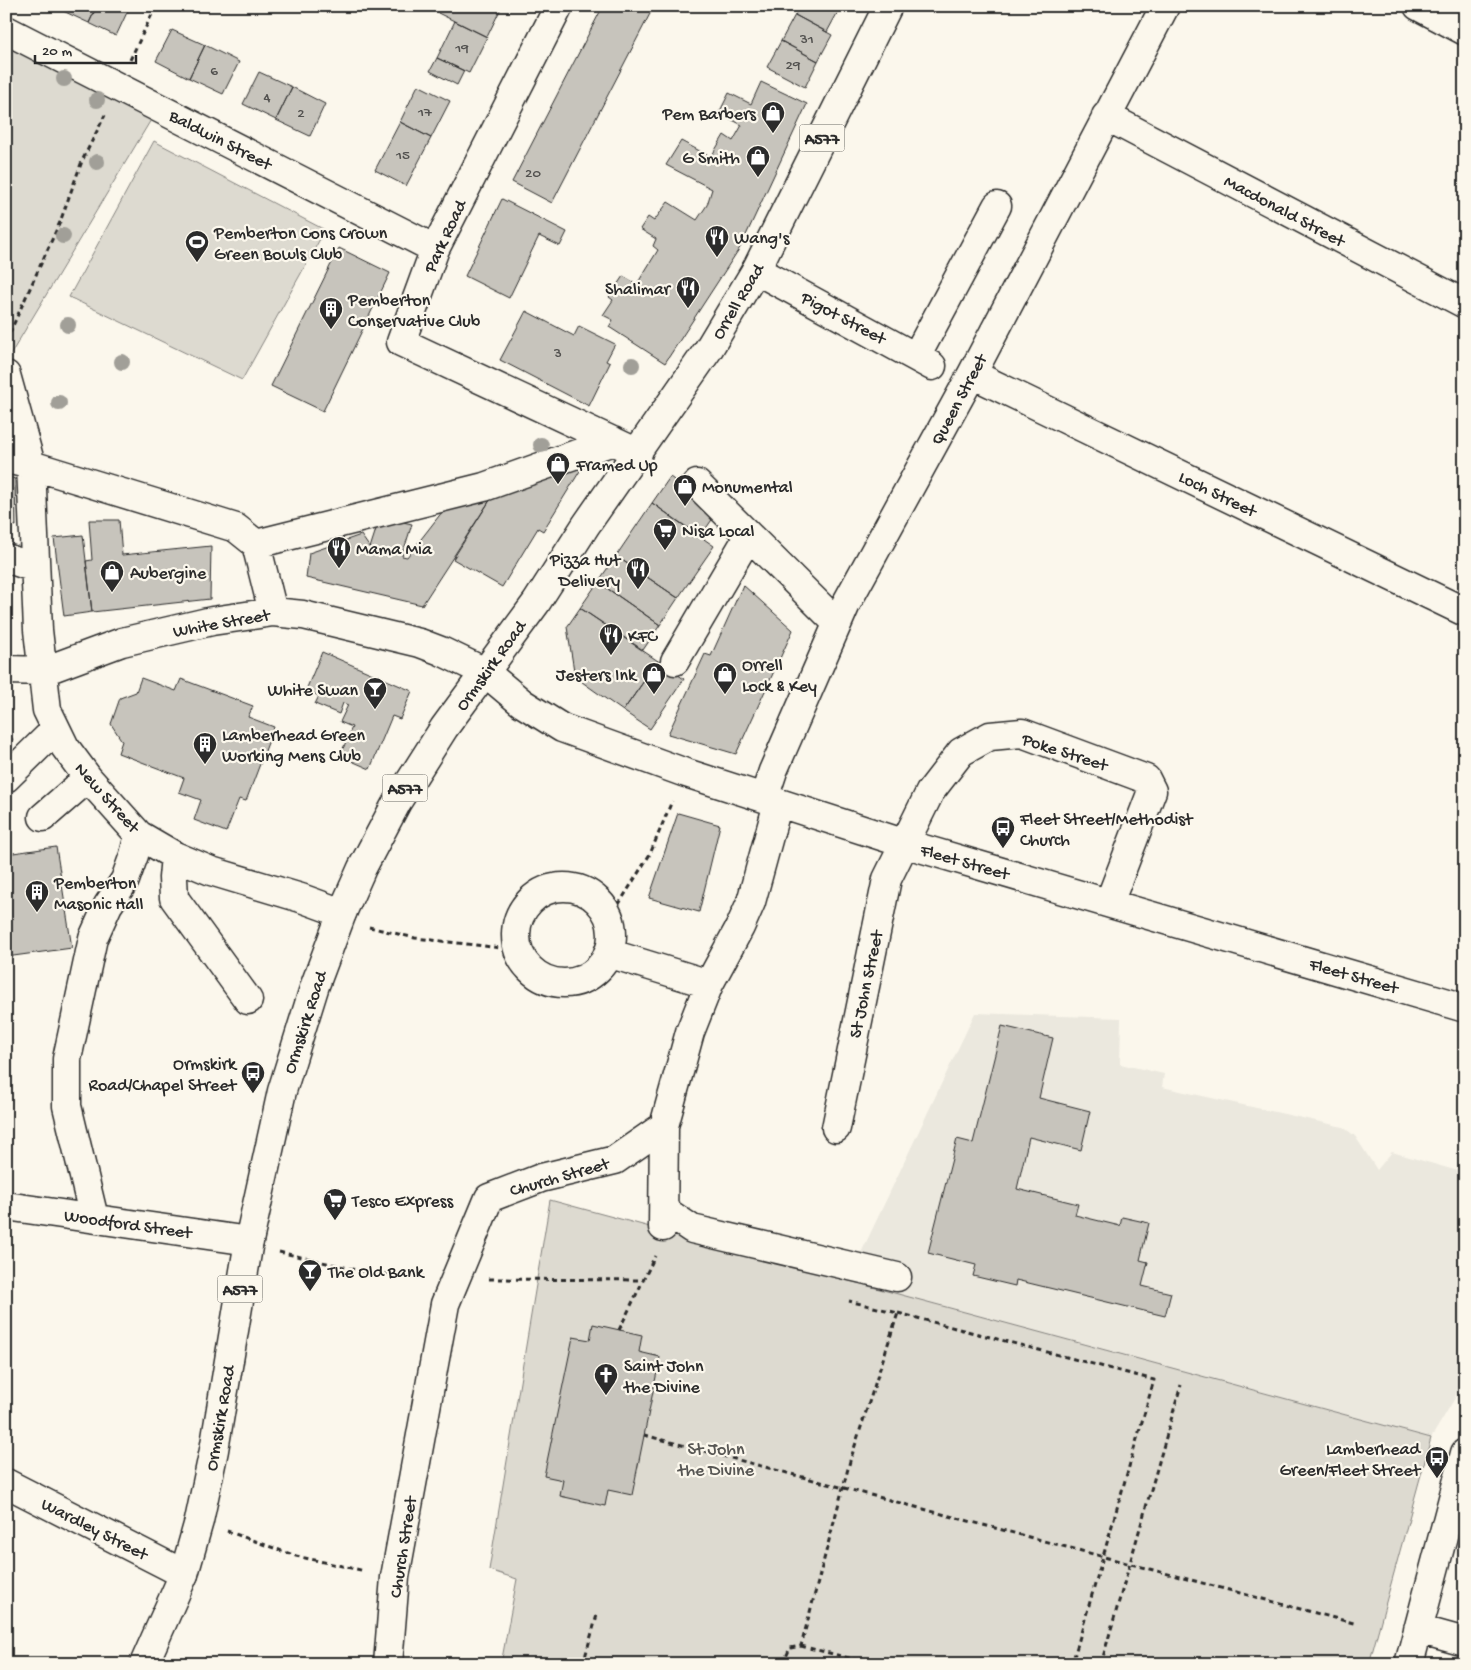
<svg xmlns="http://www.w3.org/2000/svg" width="1471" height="1670" font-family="'Gochi Hand',sans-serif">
<rect width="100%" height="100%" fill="#fbf7ec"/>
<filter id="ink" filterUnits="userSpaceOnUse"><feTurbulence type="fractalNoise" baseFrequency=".02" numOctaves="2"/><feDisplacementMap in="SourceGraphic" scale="10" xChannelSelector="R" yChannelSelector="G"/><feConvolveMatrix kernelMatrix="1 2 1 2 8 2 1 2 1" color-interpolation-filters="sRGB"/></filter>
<g filter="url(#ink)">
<!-- built -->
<path fill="#ebe8de" d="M975,1013L1121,1018L1120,1064L1164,1074L1162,1087L1343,1127L1355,1136L1377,1170L1392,1152L1465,1173V1360L1455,1398L1431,1438L746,1253L753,1233L861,1253Z"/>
<!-- green -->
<path fill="#dddad0" stroke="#84827e" d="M6,30L158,108L6,362Z
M154,141L325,230L242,380L69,297Z
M550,1200L1431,1438L1369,1664H501L517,1579L489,1570Z"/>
<!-- building -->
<path fill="#c7c4bc" stroke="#2b2b2b" d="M63,6H97L89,23L61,10Z
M97,6H130L116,36L89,23Z
M441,6H502L487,37L438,13Z
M603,6H654L552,203L512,182Z
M800,6H837L840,8L827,32L795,15Z
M795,15L832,35L818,61L781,41Z
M455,21L487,37L469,73L437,58Z
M172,30L205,45L189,78L156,61Z
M781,41L818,61L805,87L767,67Z
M205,45L239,62L223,94L189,78Z
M437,58L464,71L457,85L430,71Z
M259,72L292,87L276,120L243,104Z
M761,82L807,104L741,246L665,363L609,327L613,320L603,315L613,300L609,297L623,276L637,284L658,250L653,246L656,239L640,229L648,217L654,221L668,202L697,220L707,205L712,189L666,165L681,141L711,157L724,135L733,141L742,125L719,113L729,93L751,104Z
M418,85L450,101L431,138L400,122Z
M292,87L325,104L310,136L276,120Z
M400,122L431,138L406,186L375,170Z
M502,199L567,232L560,246L539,236L509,298L465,276Z
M339,248L390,273L323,411L271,386Z
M526,311L574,336L579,326L615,344L606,361L610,363L589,406L500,360Z
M583,466L543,531L538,528L502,587L453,559L492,497Z
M6,476L15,479L16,526L6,523Z
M670,477L718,511L700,537L652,503Z
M492,497L422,605L306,578L309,553L361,535L370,548L380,517L412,524L402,556L407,557L446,507Z
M652,503L714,546L678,598L616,556Z
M89,520H119L122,555L211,546L210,599L92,612L86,561L92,560Z
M83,535L92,612L64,616L54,538Z
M616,556L678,598L660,625L598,582Z
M598,582L660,625L643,650L580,608Z
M743,585L793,630L736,754L668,734L705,654L711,656Z
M580,608L658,661L623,711L575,677L567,627Z
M322,652L412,691L400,719L392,716L370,769L340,756L352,727L340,722L348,705L343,703L339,714L315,704L319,696L306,690Z
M658,661L684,679L650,729L623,711Z
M141,678L176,691L181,679L253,706L248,717L274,727L246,801L239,799L226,832L194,820L201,800L179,792L184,778L118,753L122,741L111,724L120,698L136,692Z
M6,734L13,739L6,749Z
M678,813L720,825L699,912L649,898Z
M56,847L72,948L6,957V854Z
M1002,1026L1053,1038L1039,1098L1090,1111L1081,1150L1029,1137L1017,1189L1078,1204L1075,1215L1120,1226L1122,1217L1149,1223L1140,1260L1148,1262L1142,1286L1171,1293L1165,1316L1016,1280L1015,1286L973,1276L976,1265L928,1253L957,1139L973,1143Z
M593,1324L642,1335L639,1352L660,1357L632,1495L608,1490L605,1506L560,1496L563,1480L544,1476L573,1337L590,1340Z"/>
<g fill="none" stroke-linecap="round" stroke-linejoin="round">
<!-- minor casing -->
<g stroke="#2b2b2b" stroke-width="31">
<path id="minor" d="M559,6L435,249L401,342L638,453
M1418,6L1465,31
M6,30L435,249
M1106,116L1465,304
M756,270L932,366
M916,357L997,206
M972,374L1465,612
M6,375L31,465L38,630L47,710L65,747L88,778L139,835L175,856L211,871L301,898L342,913
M6,459L31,465L236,528L256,544L273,612
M697,484L837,623
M256,544L484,487L613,441
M6,558L35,568
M675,661L748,537
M6,670L44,671L122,642L212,621L273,612L303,615L420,643L441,651L485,672L522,703L562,728L683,772L903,843L1465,1008
M6,778L56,729
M764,798L773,771L846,604L972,374L1165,6
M43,817L88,778
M175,856L173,878L174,898L248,1000
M516 935a48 48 0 1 1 96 0a48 48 0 1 1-96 0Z
M608,953L709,984
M836,1128L887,879L930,792L961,752L990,736L1022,733L1146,779L1152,791L1109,903
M6,1206L249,1241
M664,1210L692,1229L897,1277
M94,1218L67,1106V1059L93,938L108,905L125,880L134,855L139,835
M663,1227L664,1126
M6,1483L184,1574
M1418,1629L1465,1642
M388,1664L395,1577L445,1304L489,1198L541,1178L615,1160L664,1126L690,1032L709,984L740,927L751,902L778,803
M1409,1664L1465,1453"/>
</g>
<!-- highway casing -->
<g stroke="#2b2b2b" stroke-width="31">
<path id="highway" d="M144,1664L184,1574L199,1521L214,1450L249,1241L282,1091L315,985L342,913L362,868L397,802L444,728L536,603L586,525L708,350L756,270L888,6"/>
</g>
<!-- path -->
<path stroke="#2b2b2b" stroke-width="3" stroke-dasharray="5 4" stroke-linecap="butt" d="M130,60L156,6
M6,341L60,222L82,161L105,115
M609,920L650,854L672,801
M369,927L415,938L518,950
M279,1252L370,1273L423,1276
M489,1279L644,1280
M898,1313L1154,1380L1072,1664
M619,1330L655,1256
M644,1435L1357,1624
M227,1531L296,1556L365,1571
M801,1646L873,1664
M583,1664L597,1615
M783,1664L790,1648L801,1646L850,1461L898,1313L849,1301
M1101,1664L1181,1385"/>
<!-- minor -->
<use href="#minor" stroke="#fbf7ec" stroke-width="28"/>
<!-- highway -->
<use href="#highway" stroke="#fbf7ec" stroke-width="28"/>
</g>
<!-- trees -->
<g fill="#a19f98">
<circle cx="64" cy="79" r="8"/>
<circle cx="97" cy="100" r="8"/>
<circle cx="97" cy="162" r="8"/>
<circle cx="63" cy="236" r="8"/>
<circle cx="68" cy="325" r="8"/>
<circle cx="122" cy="362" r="8"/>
<circle cx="632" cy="365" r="8"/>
<circle cx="59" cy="403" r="8"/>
<circle cx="541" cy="445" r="8"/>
</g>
</g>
<!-- icons -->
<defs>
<g id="shop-pin" transform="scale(1.25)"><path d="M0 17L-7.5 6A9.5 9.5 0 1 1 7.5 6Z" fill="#2b2b2b" stroke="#fbf7ec"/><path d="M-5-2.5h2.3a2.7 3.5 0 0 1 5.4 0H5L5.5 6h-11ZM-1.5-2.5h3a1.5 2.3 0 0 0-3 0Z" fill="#fff"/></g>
<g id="restaurant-pin" transform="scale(1.25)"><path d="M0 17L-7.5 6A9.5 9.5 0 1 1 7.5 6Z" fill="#2b2b2b" stroke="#fbf7ec"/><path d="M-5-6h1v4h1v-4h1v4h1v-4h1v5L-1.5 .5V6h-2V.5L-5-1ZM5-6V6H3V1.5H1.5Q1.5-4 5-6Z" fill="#fff"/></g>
<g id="stadium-pin" transform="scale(1.25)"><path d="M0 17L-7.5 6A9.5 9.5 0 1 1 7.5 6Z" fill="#2b2b2b" stroke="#fbf7ec"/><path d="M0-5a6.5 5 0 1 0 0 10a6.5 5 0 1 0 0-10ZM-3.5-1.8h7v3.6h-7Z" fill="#fff"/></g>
<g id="building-pin" transform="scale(1.25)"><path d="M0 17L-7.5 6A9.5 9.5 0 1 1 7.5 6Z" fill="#2b2b2b" stroke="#fbf7ec"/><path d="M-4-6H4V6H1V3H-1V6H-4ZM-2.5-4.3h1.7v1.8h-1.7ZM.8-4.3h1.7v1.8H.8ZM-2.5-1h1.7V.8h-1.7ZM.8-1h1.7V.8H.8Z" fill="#fff"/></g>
<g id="supermarket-pin" transform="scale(1.25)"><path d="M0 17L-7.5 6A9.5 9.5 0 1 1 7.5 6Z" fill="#2b2b2b" stroke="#fbf7ec"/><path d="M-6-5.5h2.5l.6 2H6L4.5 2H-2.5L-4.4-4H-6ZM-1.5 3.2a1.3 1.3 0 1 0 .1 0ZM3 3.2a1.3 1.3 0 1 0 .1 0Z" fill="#fff"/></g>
<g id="bar-pin" transform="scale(1.25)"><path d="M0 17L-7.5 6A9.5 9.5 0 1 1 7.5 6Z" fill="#2b2b2b" stroke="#fbf7ec"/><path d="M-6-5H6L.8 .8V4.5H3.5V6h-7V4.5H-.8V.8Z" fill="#fff"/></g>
<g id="bus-pin" transform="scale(1.25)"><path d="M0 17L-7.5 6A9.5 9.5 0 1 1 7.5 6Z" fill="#2b2b2b" stroke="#fbf7ec"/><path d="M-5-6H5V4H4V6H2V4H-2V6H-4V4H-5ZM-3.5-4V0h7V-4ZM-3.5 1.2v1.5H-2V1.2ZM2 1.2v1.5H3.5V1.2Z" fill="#fff"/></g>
<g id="church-pin" transform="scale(1.25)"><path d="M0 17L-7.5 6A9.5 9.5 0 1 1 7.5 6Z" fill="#2b2b2b" stroke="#fbf7ec"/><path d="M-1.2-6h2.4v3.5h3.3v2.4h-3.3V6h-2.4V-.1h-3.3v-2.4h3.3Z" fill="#fff"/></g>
</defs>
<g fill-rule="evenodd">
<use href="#shop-pin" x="773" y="113"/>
<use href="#shop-pin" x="758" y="157"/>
<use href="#restaurant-pin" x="717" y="237"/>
<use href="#stadium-pin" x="197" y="242"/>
<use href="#restaurant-pin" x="688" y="288"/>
<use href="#building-pin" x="331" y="309"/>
<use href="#shop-pin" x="558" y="464"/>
<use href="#shop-pin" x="685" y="486"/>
<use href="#supermarket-pin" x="665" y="530"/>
<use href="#restaurant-pin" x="339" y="548"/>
<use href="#restaurant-pin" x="638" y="569"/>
<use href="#shop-pin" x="112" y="572"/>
<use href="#restaurant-pin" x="611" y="635"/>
<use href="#shop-pin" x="654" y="674"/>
<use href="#shop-pin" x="725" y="674"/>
<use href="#bar-pin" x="375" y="689"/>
<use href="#building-pin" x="205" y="744"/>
<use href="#bus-pin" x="1003" y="828"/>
<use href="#building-pin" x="37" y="892"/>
<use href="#bus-pin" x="253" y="1073"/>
<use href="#supermarket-pin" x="335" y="1200"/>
<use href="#bar-pin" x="310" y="1271"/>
<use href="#church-pin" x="606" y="1375"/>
<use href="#bus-pin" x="1437" y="1458"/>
</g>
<g text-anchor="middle" stroke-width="4.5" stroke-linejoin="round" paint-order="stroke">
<!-- number labels -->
<g font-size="15" fill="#52514f">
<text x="807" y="43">31</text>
<text x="462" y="52">19</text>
<text x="793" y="69">29</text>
<text x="214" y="75">6</text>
<text x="267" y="101">4</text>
<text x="425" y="116">17</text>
<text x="301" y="117">2</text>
<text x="403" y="159">15</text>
<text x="533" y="177">20</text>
<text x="558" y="357">3</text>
</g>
<!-- shield labels -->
<g fill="#fbf7ec" stroke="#696865" stroke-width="1">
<rect x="799.5" y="124.5" width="45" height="27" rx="4"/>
<rect x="382.5" y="774.5" width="45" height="27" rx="4"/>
<rect x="217.5" y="1275.5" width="45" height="27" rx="4"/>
</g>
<g font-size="16" font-weight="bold" fill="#2b2b2b">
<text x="822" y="144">A577</text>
<text x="405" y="794">A577</text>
<text x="240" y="1295">A577</text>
</g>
<!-- poi labels -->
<g font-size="18" fill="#2b2b2b" stroke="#fbf7ec" text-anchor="start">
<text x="756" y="119" text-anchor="end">Pem Barbers</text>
<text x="740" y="163" text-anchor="end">G Smith</text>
<text x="214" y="238">Pemberton Cons Crown<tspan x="214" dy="21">Green Bowls Club</tspan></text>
<text x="734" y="243">Wang's</text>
<text x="670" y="294" text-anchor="end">Shalimar</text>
<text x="348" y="305">Pemberton<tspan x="348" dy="21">Conservative Club</tspan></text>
<text x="576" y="470">Framed Up</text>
<text x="702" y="492">Monumental</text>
<text x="682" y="536">Nisa Local</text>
<text x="356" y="554">Mama Mia</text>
<text x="620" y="565" text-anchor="end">Pizza Hut<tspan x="620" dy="21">Delivery</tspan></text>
<text x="130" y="578">Aubergine</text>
<text x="628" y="641">KFC</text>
<text x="742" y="670">Orrell<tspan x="742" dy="21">Lock &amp; Key</tspan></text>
<text x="636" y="680" text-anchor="end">Jesters Ink</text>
<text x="358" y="695" text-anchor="end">White Swan</text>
<text x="222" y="740">Lamberhead Green<tspan x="222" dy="21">Working Mens Club</tspan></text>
<text x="1020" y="824">Fleet Street/Methodist<tspan x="1020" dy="21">Church</tspan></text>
<text x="54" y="888">Pemberton<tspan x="54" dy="21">Masonic Hall</tspan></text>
<text x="236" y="1069" text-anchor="end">Ormskirk<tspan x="236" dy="21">Road/Chapel Street</tspan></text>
<text x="352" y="1206">Tesco Express</text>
<text x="328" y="1277">The Old Bank</text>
<text x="624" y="1371">Saint John<tspan x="624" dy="21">the Divine</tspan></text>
<text x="1420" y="1454" text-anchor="end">Lamberhead<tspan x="1420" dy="21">Green/Fleet Street</tspan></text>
</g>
<!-- street labels -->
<g font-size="18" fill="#2b2b2b" stroke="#fbf7ec">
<text transform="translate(221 139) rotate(27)" y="6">Baldwin Street</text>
<text transform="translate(1285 210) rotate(28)" y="6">Macdonald Street</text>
<text transform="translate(444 236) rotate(-65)" y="6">Park Road</text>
<text transform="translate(737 301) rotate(-59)" y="6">Orrell Road</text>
<text transform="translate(844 317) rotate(28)" y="6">Pigot Street</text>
<text transform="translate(958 399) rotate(-62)" y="6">Queen Street</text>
<text transform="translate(1218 493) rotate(26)" y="6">Loch Street</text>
<text transform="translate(221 622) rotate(-10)" y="6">White Street</text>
<text transform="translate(490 665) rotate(-54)" y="6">Ormskirk Road</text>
<text transform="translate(1065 751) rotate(18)" y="6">Poke Street</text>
<text transform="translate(108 797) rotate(48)" y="6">New Street</text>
<text transform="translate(965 861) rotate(16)" y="6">Fleet Street</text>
<text transform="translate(1354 975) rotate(16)" y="6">Fleet Street</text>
<text transform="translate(865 984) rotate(-78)" y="6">St John Street</text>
<text transform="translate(304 1022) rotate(-72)" y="6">Ormskirk Road</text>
<text transform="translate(559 1176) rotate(-16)" y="6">Church Street</text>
<text transform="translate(128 1223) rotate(8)" y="6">Woodford Street</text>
<text transform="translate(219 1418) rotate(-80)" y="6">Ormskirk Road</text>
<text transform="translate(95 1528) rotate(27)" y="6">Wardley Street</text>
<text transform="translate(402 1547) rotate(-81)" y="6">Church Street</text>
</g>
<!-- park labels -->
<g font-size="18" fill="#585754" stroke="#fbf7ec">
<text x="716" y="1454">St John<tspan x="716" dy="21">the Divine</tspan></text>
</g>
</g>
<!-- margin -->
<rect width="1471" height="1670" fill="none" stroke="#fbf7ec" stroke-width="25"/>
<rect x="12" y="12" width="1446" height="1645" fill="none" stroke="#2b2b2b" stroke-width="2" filter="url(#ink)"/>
<!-- scale -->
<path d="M35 55v8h101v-8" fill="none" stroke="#2b2b2b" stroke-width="2.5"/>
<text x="42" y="55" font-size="15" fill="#2b2b2b" stroke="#fbf7ec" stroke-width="4" paint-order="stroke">20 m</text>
</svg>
